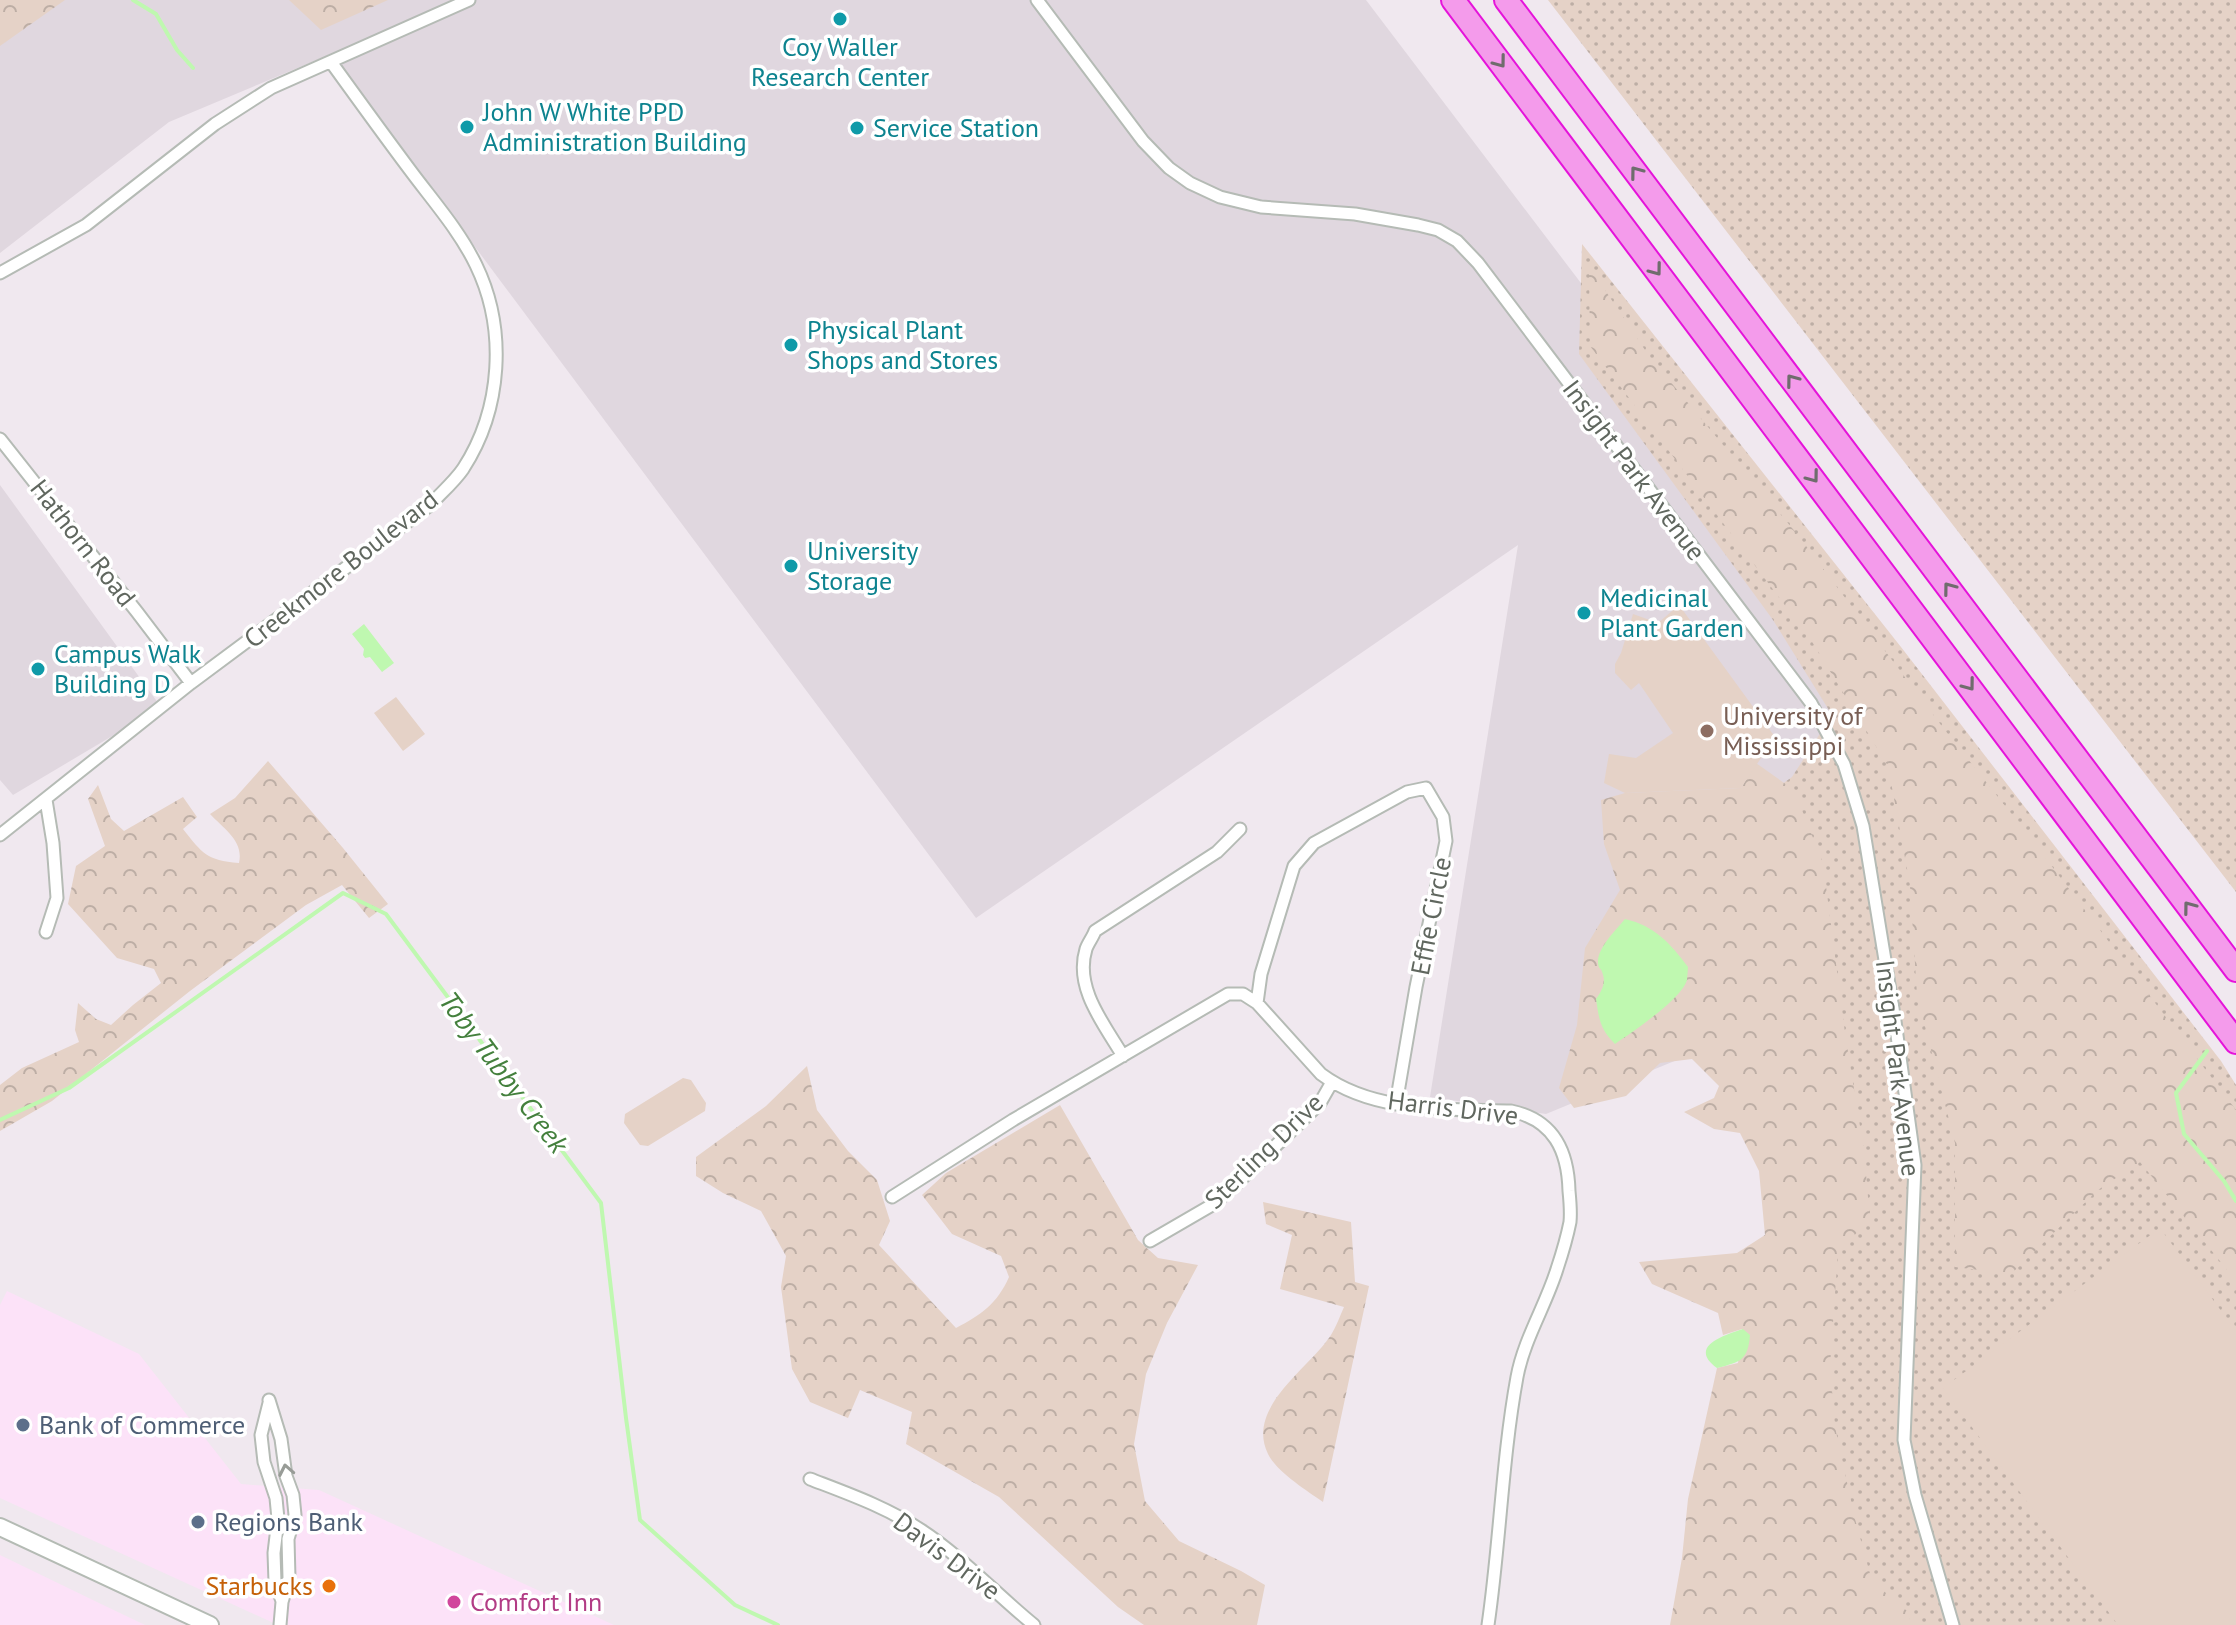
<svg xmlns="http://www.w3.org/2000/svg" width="2236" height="1625" font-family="'PT Sans',sans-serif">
<defs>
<pattern id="grass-dots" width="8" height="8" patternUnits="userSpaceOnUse" patternTransform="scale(2)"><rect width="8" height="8" fill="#e5d2c7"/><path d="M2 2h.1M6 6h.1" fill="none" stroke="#bdaea5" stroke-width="1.8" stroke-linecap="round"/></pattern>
<pattern id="forest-crowns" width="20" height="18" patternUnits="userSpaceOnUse" patternTransform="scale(2)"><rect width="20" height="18" fill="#e5d2c7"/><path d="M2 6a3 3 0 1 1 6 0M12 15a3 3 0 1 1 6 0" fill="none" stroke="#bdaea5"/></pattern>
</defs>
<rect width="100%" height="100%" fill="#f0e8ef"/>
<!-- commercial -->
<path fill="#fce2f8" d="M7,1291L139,1354L241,1484L319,1490L614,1625H278L0,1498V1305Z
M0,1555L99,1603L145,1625H0Z"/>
<!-- education -->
<path fill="#e0d7df" d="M0,0H1366L1729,478L2236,1625L1871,980L1546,1114L1430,1097L1518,545L976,918L331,54L169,122L0,253Z
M0,485L161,707L13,795L0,780Z"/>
<!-- grass -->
<path fill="url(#grass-dots)" d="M1548,0H2236V892Z
M1582,244L1901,647L2221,1061L2236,1085V1625H1751L1805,1205L1686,852L1792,777L1832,715L1773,620L1579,354Z"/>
<!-- forest -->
<path fill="url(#forest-crowns)" d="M0,0H65L0,46Z
M289,0H388L321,30Z
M1589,266L1649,356L1797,534L1944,729L2029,836L2236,1110V1281L2140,1162L2098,1190L2011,1274L1955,1267V1143L1917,995L1910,885L1888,766L1811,640L1590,346Z
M268,761L343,848L388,904L369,918L342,885L306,905L190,991L52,1101L0,1131V1085L22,1068L79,1042L75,1030L78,1003L96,1019L111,1025L133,1005L161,983L154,969L117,958L68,904L76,866L105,846L88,799L98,785L111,819L124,831L183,797L197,817L183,829C203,854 206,860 239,863C244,841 224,829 210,814L235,798Z
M1756,763L1794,790L1823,863L1845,1033L1864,1151L1870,1220L1838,1251L1830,1366L1835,1427L1855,1519L1872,1581L1907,1611L1912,1625H1670L1682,1558L1688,1499L1717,1368L1738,1363L1742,1329L1723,1335L1718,1313L1652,1284L1639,1262L1737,1253L1765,1235L1759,1171L1740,1133L1714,1129L1684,1112L1714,1098L1719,1086L1692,1059L1660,1063L1626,1096L1574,1108L1559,1088L1577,1025L1585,948L1620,890L1604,844L1601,800L1625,793L1741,788Z
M807,1066L817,1110L848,1151L877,1180L890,1221L879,1245L956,1328C981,1315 997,1304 1009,1277L1001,1256L952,1234L922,1195L946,1173L1060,1105L1138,1240L1158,1258L1198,1265L1167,1323L1146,1374L1134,1444L1145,1501L1179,1541L1241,1571L1265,1585L1257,1625H1144L1118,1607L999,1497L906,1444L912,1412L860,1390L848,1418L810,1402L792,1369L781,1287L786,1256L761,1211L723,1193L696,1176V1157L766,1106Z
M1263,1202L1351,1222L1355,1282L1369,1286L1323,1502C1306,1490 1277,1472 1268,1454C1245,1407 1310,1368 1331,1335C1336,1327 1340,1316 1344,1307L1280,1289L1292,1235L1266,1224Z"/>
<!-- garden -->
<path fill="#e5d2c7" d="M1679,605L1775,737L1741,788L1625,793L1604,783L1609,754L1636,758L1673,733L1639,683L1631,690L1615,673V664L1621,653L1633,614L1658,623Z
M396,697L425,734L403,751L374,713Z
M683,1078L691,1080L706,1103L705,1111L648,1146L640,1145L624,1123L625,1114Z
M2160,1228L2236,1331V1625H2118L1943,1388Z"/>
<!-- water -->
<path fill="#bff8b0" d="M364,624L394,663L382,672L370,657L365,658L363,655L364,649L352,634Z
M1625,919C1655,926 1670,943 1688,967C1688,969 1687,979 1687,980C1681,1000 1632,1032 1615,1044C1600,1029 1599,1019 1596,999C1601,992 1606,983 1603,975C1601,966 1599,971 1598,963C1597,948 1616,930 1625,919Z
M1743,1329L1750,1335C1748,1360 1741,1362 1717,1368C1687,1346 1725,1335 1743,1329Z"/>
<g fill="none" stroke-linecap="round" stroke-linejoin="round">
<!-- stream -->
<path stroke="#bff8b0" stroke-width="4" d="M133,0L156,14L177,50L193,68
M2207,1051L2176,1093L2184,1134L2224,1181L2236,1201
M0,1120L69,1088L343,893L386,914L601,1203L626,1418L640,1520L735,1605L778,1625"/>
<!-- street casing -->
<g stroke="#b5bbb5" stroke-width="15">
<path id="street" d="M1037,0L1143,141L1169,168L1190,183L1220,197L1261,207L1355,214L1418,225L1438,230L1457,241L1478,263L1811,703L1844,764L1863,826L1895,1021L1915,1165L1904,1440L1915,1495L1953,1625
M0,273L86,225L215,124L271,88L469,0
M0,439L137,612L191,683
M46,800L53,843L57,898L46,932
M0,835L191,683L430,505C441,493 454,482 463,469C502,409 507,329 476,265C459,230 433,201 410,170C383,134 357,98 331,62
M1257,1003L1261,974L1294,866L1314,843L1407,792L1426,788L1443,817L1446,841L1416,987L1396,1104
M1123,1056C1104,1024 1074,988 1086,949C1088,943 1093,937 1095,931L1217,852L1240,829
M892,1197L1013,1120L1228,994H1243L1257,1003L1321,1074C1373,1113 1448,1109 1511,1111C1554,1120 1568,1151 1569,1191C1570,1201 1571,1212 1570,1222C1567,1237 1562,1254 1557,1269C1546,1305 1524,1339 1517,1377C1502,1459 1500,1543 1488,1625
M1150,1241L1212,1205L1236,1184L1320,1103L1332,1082
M269,1400L281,1439L286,1476L293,1495L295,1515L288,1539L289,1578L282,1602L280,1625
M269,1403L261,1435L264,1462L276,1498L278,1519L274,1553L275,1582L282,1601
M810,1479C849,1494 886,1507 921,1530C962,1557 996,1594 1034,1625"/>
</g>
<!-- secondary casing -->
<g stroke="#b4bbb4" stroke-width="20">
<path id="secondary" d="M0,1527L210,1625"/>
</g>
<!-- highway casing -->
<g stroke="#e514da" stroke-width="26">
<path id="highway" d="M1453,0L2236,1042
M1506,0L2236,970"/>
</g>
<!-- street -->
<use href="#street" stroke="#fff" stroke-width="11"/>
<!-- secondary -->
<use href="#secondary" stroke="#fff" stroke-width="16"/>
<!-- highway -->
<use href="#highway" stroke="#f49beb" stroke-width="22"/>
</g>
<!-- one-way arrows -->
<defs><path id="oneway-chevron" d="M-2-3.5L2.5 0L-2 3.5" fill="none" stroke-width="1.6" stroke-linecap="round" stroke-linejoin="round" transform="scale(2)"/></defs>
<g stroke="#6f6c6d">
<use href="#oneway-chevron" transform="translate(1500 62) rotate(53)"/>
<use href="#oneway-chevron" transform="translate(1636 172) rotate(-127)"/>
<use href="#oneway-chevron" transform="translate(1656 270) rotate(53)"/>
<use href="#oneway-chevron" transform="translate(1792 380) rotate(-127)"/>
<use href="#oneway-chevron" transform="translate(1813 477) rotate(53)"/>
<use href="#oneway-chevron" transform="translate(1949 588) rotate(-127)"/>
<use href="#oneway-chevron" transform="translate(1969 685) rotate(53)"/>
<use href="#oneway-chevron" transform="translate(2189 907) rotate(-127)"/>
</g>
<use stroke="#989c97" href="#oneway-chevron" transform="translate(286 1470) rotate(-101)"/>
<!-- markers -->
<g fill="#0f9aa8" stroke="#fff" stroke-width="3">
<circle cx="840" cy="19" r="8"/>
<circle cx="467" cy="127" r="8"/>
<circle cx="857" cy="128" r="8"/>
<circle cx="791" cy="345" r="8"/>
<circle cx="791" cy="566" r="8"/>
<circle cx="1584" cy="613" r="8"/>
<circle cx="38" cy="669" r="8"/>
</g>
<circle fill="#8d6e63" stroke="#fff" stroke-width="3" cx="1707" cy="731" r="8"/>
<g fill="#5c6f8a" stroke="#fff" stroke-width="3">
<circle cx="23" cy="1425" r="8"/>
<circle cx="198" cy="1522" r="8"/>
</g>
<circle fill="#e8710a" stroke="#fff" stroke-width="3" cx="329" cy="1586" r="8"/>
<circle fill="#d1479c" stroke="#fff" stroke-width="3" cx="454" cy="1602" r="8"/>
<g text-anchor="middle" stroke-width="7" stroke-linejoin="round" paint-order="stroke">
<!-- culture labels -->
<g font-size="26" fill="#0d838f" stroke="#fff" text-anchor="start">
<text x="840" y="56" text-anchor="middle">Coy Waller<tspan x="840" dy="30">Research Center</tspan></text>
<text x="483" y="121">John W White PPD<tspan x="483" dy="30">Administration Building</tspan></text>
<text x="873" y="137">Service Station</text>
<text x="807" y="339">Physical Plant<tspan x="807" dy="30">Shops and Stores</tspan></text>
<text x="807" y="560">University<tspan x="807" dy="30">Storage</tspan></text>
<text x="1600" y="607">Medicinal<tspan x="1600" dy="30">Plant Garden</tspan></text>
<text x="54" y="663">Campus Walk<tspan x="54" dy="30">Building D</tspan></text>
</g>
<!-- street labels -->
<g font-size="26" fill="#60675f" stroke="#fff">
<text transform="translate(1634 470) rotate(53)" y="9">Insight Park Avenue</text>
<text transform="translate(83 543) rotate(52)" y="9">Hathorn Road</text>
<text transform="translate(341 569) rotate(-38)" y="9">Creekmore Boulevard</text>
<text transform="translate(1431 916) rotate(-79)" y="9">Effie Circle</text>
<text transform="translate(1898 1068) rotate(83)" y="9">Insight Park Avenue</text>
<text transform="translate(1453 1108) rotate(7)" y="9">Harris Drive</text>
<text transform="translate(1264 1151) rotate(-44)" y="9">Sterling Drive</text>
<text transform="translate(947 1556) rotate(37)" y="9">Davis Drive</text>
</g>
<!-- education labels -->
<g font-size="26" fill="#785e54" stroke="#fff" text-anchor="start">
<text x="1723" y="725">University of<tspan x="1723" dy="30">Mississippi</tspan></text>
</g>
<!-- service labels -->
<g font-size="26" fill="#4e5e75" stroke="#fff" text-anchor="start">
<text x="39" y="1434">Bank of Commerce</text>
<text x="214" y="1531">Regions Bank</text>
</g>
<!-- food labels -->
<g font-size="26" fill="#c56008" stroke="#fff" text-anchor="end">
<text x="313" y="1595">Starbucks</text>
</g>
<!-- hotel labels -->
<g font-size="26" fill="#b23c85" stroke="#fff" text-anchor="start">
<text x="470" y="1611">Comfort Inn</text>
</g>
<!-- water labels -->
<g font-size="28" font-style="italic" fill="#44803d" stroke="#fff">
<text transform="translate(504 1072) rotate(53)" y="10">Toby Tubby Creek</text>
</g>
</g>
</svg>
